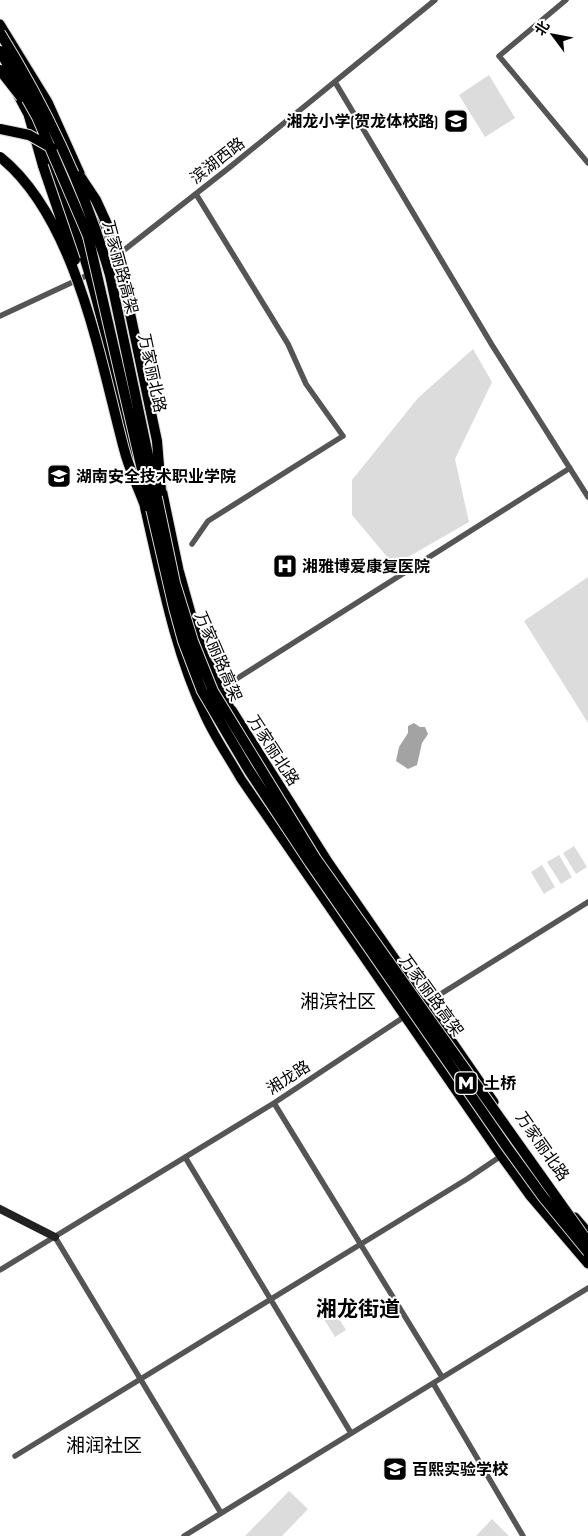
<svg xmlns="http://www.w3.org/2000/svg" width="588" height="1536" font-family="'Sofia Sans Condensed','Noto Sans SC',sans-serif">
<rect width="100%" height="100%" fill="#fff"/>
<!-- green -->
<path fill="#dcdcdc" d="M489,75L515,118L485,137L459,95Z
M473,349L492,382L455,459L469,522L394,565L352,515V480L418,398Z
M588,577V723L524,621Z
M574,846L587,867L576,874L563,853Z
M559,855L572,877L561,884L547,862Z
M542,865L555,887L544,894L531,872Z
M333,1309L346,1330L335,1337L322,1316Z
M289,1491L308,1509L282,1536H245Z
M492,1519L509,1536H476Z"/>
<!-- water -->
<path fill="#a3a3a3" d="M414,723L420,727H425L428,734L422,743L417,765L408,769L396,761L399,747L408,733V726Z"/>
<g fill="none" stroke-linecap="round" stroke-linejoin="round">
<!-- primary casing -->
<g stroke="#dbdbdb" stroke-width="11">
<path id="primary" d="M0,24L48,102L84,182
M16,92L32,122
M39,139C90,248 113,366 139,483
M96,210L108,242
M125,311L154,452
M161,484L179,570L198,638L225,693
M143,501C160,573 173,649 205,716C215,738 229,758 241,779L501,1156L530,1196L588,1264
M232,710L327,860L494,1102
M575,1217L588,1232"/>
</g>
<!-- highway casing -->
<g stroke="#dbdbdb" stroke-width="12">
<path id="highway" d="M29,116L43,166
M222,688L233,718"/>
</g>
<!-- street -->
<path stroke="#555" stroke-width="5.5" d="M566,0L499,56L588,163
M335,82L492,345L588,497
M0,316L90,274L114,258L230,167L435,0
M192,544L208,521L343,436L306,384L288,344L196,194
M222,688L570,468
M423,1005L588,902
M274,1103L442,1377
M185,1157L351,1433
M55,1237L221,1513
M0,1270L274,1103L407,1015
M433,1383L523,1536
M15,1456L467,1179L501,1156
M184,1536L588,1288"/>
<!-- secondary -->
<path stroke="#222" stroke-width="8" d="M0,1209L55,1237"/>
<!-- primary -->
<use href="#primary" stroke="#000" stroke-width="9"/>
<!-- highway -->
<use href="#highway" stroke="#000" stroke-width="10"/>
<!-- highway-bridge casing -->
<g stroke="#dbdbdb" stroke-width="12" stroke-linecap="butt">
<path id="highway-bridge" d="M0,33C47,109 85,189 110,275L175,583L193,641L213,691L316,859L588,1242
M0,51L37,117L88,236L174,608L183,641L202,691L248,769L310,863L506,1146L543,1197L588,1252
M0,70L21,97
M0,129L29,135L52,148
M0,157C76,218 100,359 124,449C129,469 138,487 145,506
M43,166L75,260
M80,176L96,200L107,224L122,275L157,441L161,491"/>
</g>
<!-- highway-bridge -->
<use href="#highway-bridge" stroke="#000" stroke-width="10"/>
</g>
<!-- icons -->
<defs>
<g id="school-square" transform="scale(1.25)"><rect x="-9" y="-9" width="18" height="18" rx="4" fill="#000" stroke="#fff"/><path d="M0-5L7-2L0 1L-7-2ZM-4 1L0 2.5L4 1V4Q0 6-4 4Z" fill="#fff"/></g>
<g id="university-square" transform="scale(1.25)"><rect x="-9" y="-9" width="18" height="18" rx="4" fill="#000" stroke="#fff"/><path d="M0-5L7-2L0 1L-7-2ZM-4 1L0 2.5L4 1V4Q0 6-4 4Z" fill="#fff"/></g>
<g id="hospital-square" transform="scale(1.25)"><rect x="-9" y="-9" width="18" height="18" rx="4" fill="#000" stroke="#fff"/><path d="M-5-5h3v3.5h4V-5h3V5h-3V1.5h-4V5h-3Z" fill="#fff"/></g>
<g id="metro-square" transform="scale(1.25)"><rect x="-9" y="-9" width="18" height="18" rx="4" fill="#000" stroke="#fff"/><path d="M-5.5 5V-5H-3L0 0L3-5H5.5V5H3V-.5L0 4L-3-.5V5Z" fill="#fff"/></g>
</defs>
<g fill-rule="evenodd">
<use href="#school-square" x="456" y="121"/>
<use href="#university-square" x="59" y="476"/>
<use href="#hospital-square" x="285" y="566"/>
<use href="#metro-square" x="466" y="1083"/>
<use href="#school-square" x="395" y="1469"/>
</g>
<g text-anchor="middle" stroke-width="4" stroke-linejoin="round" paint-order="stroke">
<!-- poi labels -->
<g font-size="16" font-weight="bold" fill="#000" stroke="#fff" text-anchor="start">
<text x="438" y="127" text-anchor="end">湘龙小学(贺龙体校路)</text>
<text x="76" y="482">湖南安全技术职业学院</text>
<text x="302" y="572">湘雅博爱康复医院</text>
<text x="484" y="1089">土桥</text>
<text x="412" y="1475">百熙实验学校</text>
</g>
<!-- street labels -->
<g font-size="16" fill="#000" stroke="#fff">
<text transform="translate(217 160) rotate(-38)" y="6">滨湖西路</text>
<text transform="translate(121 267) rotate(75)" y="6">万家丽路高架</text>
<text transform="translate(153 373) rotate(78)" y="6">万家丽北路</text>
<text transform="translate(219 656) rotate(67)" y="6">万家丽路高架</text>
<text transform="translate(274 750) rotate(57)" y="6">万家丽北路</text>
<text transform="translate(432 995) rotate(54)" y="6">万家丽路高架</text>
<text transform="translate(288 1077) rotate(-33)" y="6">湘龙路</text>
<text transform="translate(543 1146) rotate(55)" y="6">万家丽北路</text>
</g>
<!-- quarter labels -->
<g font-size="19" fill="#000" stroke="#fff">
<text x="338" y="1008">湘滨社区</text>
<text x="104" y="1452">湘润社区</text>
</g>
<!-- district labels -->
<g font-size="21" font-weight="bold" fill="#000" stroke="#fff">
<text x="358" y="1316">湘龙街道</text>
</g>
</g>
<!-- north arrow -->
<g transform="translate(553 35) rotate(302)" stroke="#ffffff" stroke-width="4" paint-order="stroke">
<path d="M0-4L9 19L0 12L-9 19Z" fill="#000000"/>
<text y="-8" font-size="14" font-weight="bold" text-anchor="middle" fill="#000000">北</text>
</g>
</svg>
